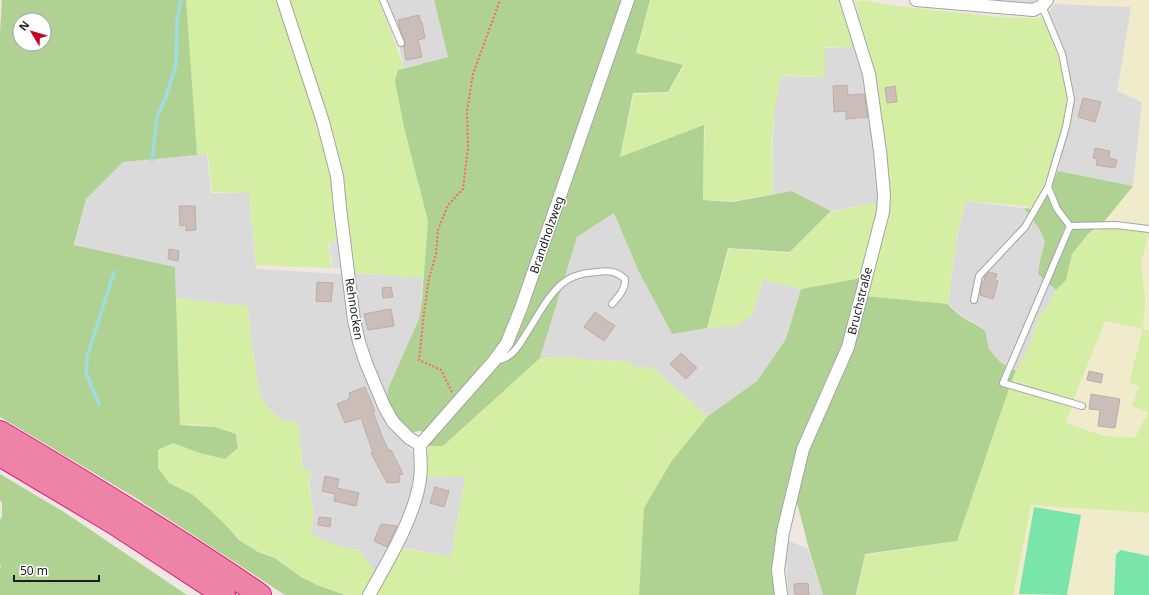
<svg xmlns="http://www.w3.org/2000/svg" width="1149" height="595" font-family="'Noto Sans',sans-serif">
<rect width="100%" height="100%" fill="#efe8e2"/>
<!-- residential -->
<path fill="#dbdada" d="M387,0H434L448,57L404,68L394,22Z
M989,0H1041L1038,2L1026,3Z
M1055,4L1131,7L1117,91L1142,102L1133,186L1058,171L1075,96L1049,11Z
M857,47L868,84L879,202L831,211L793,191L773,194V138L775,106L781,76L825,77V48Z
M207,154L211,193H249L256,269L344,274L391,426L413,453L416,465L412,496L405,514L376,573L359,550L342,547L321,540L311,533L314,515L309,482L312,472L303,469L298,421L284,422L268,408L260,395L251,339L248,306L176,298L175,267L75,245L86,199L123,162Z
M965,201L1024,208L1040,230L1045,242L1040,260L1038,274L1056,290L1047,307L1039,316L1030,343L1017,371L1000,362L989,349L985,329L962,316L948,304L956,243Z
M614,213L638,270L672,334L707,328L736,326L752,315L763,280L801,289L786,339L757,381L708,416L650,366L637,368L627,361L590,360L571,357L540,358L577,237Z
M354,273L423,278L419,319L387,403L362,335Z
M465,476L451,557L395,546L423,477Z
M785,539L808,549L823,595H788Z"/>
<!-- farmland -->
<path fill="#f0eccb" d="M1057,0H1149V226L1103,223L1134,186L1142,102L1118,90L1132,7L1057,2Z
M1149,234V330L1143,329L1128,382L1138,387L1132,406L1148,412L1135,438L1103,436L1066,423L1105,322L1143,329V281L1141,263Z
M1031,505L1149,513V595H1013Z"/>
<!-- grass -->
<path fill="#d4eea3" d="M186,0H280L311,101L331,176L341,240L328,243L332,268L256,265L249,193L212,192L208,154L197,155L185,4Z
M287,0H379L404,68L398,70L404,127L428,221L423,278L354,273L338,163L334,138Z
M650,0H839L857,47H825V77L781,75L775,106L772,139L773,194L733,201L703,200L705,125L620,157L634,94L668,93L684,65L637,53Z
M864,0L896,6L1000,17L1028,18H1040L1043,16L1058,56L1069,99L1066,127L1051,168L1034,207L965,201L956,242L948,304L865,296L887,209L869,55L855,2Z
M879,202L862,278L801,289L763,280L752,315L736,326L707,328L729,249L790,253L831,212Z
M1103,228L1149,232L1141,263L1145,300L1143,329L1149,330V513L1031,505L1013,595H857L865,555L957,541L1012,381L1074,402L1066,423L1103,436L1135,438L1148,412L1132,406L1139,387L1129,382L1143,329L1105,321L1073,401L1012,380L1030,343L1039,316L1047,307L1056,290L1066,280L1072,254L1088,234Z
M176,298L248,306L251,339L260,395L268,408L284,422L298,421L303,469L312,472L308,482L314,514L311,533C326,543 341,547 359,550L376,573L363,595H346L317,585L301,577L275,557L258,552L240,540L223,522L193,495L169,483L158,468V450L173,443L201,453L225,459L239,448L236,434L215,427L192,424L180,425Z
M571,357L590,360L627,361L637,368L650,366L708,416L671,462L644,508L639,595H377L400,548L451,557L465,476L423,477L429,446H443L540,358Z"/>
<!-- forest -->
<path fill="#afd293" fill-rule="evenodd" d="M2,0H186L197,155L123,162L86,199L74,245L175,267L180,425L215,427L236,434L238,448L225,459L200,453L173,443L158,450V468L169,483L193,495L223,522L239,540L258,552L275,558L301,577L317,585L345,595H285L136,498L0,417V32ZM20,20H44V44H20Z
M434,0H650L636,53L683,65L668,92L633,93L620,157L704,125L703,200L732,202L792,191L831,211L790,252L728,248L707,328L672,334L638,270L614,213L577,237L540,358L443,446H429L421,431L413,432L395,419L387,403L388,389L419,319L422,299L428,221L404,127L395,81L398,70L448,57Z
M1058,171L1133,186L1103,223L1088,234L1072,254L1066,280L1056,290L1038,274L1040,260L1045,242L1040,230L1024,208L1039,210Z
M862,278L842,356L795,461L778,595H639L644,508L671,462L708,416L757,381L786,339L801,289Z
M865,296L948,304L949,306L962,317L985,330L989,349L1000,362L1016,371L1011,383L957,541L865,554L856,595H823L809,549L796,499L806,454Z
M0,474L64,512L187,595H0V570L1,566L0,565V520L2,517V503L0,500Z"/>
<!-- pitch -->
<path fill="#79e5aa" d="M1034,507L1081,515L1067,595L1019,594Z
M1121,550L1149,556V595H1114L1116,554Z"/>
<!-- parking -->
<path fill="#ddd" d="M341,241L345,268H333L329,243Z"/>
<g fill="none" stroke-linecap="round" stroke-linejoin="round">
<!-- stream -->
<path stroke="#9edce0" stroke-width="3.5" d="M152,160L157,117L167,94L176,65L177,20L181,0
M99,404L86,373L87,357L114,272"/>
</g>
<!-- building -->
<path fill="#cbbdb8" stroke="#c2aca3" d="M419,15L421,23L422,22L425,38L418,40L422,57L406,60L404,48L405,42L400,30L398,20Z
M847,85L848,95L864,94L868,117L846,119V111L834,112L833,86Z
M895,86L897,102L887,103L885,88Z
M1083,98L1101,102L1095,122L1078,117Z
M1095,148L1110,151L1109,158L1117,160L1115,168L1096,165L1097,159L1093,158Z
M179,206H195L196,230L186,231V225L180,226Z
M169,249L179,251L178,261L168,259Z
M989,272L997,274L995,280L998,281L993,299L980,295L982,281L984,282L985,276Z
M317,282L333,283L331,302L316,301Z
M391,287L393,297L383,298L382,288Z
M391,309L394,326L368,330L364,314Z
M595,312L615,326L604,341L584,327Z
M681,353L697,368L686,379L670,364Z
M1089,371L1103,374L1101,383L1087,380Z
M365,387L375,411L373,412L383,439L389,451L391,450L403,474L399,475L400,482L387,483L371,453H373L361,418L345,423L337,404L349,399V397L350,396L349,393Z
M1091,394L1120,399L1115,428L1098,426L1100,410L1089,409Z
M325,476L339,479L337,488L359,493L356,506L334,501L335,494L322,491Z
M435,487L449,491L444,507L430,503Z
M319,517L331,518L330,527L318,525Z
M381,524L397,526L387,547L374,541Z
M808,583L809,595H795L794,584Z"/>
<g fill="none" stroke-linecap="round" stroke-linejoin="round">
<!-- lane casing -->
<g stroke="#a4a4a4" stroke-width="8">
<path id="lane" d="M383,0L401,43
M1048,187L1057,209L1070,226L1116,225L1149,229
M1070,226L1003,383L1082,406
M974,300L979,276L1025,227L1048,187L1066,127L1071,99L1062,54L1042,6
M496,361C499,360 504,359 507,357C516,352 521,342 526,334C538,316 549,292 567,280C577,274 586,273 597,272C608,270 616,271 625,279C626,289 618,297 612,304"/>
</g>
<!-- street casing -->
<g stroke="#a4a4a4" stroke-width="14">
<path id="street" d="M283,0L323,122L337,176L340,208L354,320L359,342L366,363L384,406L393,422L409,438L420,445
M916,0L1033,10L1042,6L1047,0
M420,445L494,361L507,343L521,308L628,0
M369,595C388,561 415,517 420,479C422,468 420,456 420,445
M781,595L778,570L783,532L803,449L848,347L883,212L884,195L880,151L869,74L846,0"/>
</g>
<!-- highway casing -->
<g stroke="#e5167e" stroke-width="24">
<path id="highway" d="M0,432C88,484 176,537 260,595
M0,455L114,523L224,595"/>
</g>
<!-- path -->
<path stroke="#ff636b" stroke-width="2" stroke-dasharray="2 2" stroke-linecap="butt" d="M452,392L441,370L419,360L424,313L429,278L436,254L438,230L448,205L463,189L468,147L467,111L473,74L500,0"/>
<!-- lane -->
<use href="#lane" stroke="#fff" stroke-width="6"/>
<!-- street -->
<use href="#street" stroke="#fff" stroke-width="12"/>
<!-- highway -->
<use href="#highway" stroke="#ed83a7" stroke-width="22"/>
</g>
<g text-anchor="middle" stroke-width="3" stroke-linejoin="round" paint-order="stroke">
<!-- street labels -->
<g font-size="12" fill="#1d1d1d" stroke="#fff">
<text transform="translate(547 235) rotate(-71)" y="4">Brandholzweg</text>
<text transform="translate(860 301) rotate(-76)" y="4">Bruchstraße</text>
<text transform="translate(354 309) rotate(81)" y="4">Rehnocken</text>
</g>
</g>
<!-- north arrow -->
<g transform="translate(32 32) rotate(308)"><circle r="19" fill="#ffffff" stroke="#a5a5a5"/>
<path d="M0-3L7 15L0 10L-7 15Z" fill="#ca0020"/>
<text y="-6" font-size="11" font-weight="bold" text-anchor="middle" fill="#1d1d1d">N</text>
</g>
<!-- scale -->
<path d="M14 575v6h85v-6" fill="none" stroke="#1d1d1d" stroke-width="2"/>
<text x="20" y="575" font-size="12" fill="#1d1d1d" stroke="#ffffff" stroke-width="3" paint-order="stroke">50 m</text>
</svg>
